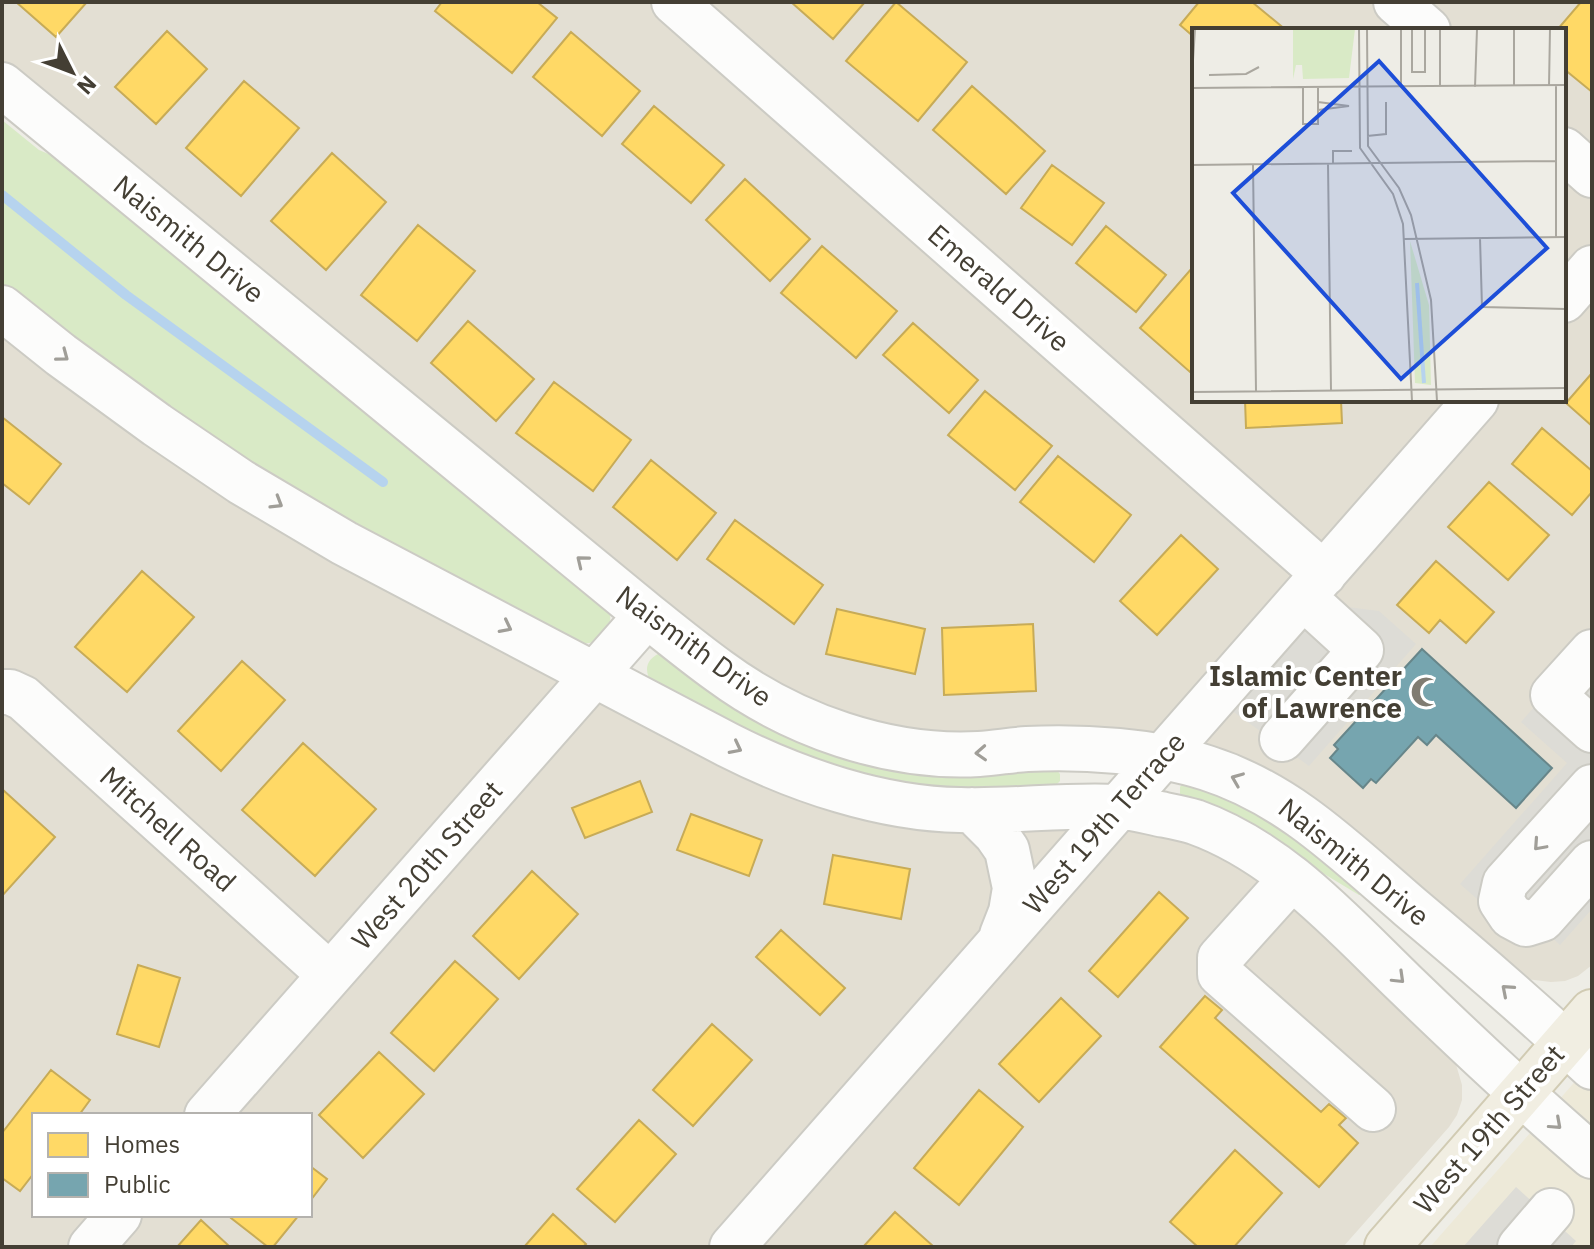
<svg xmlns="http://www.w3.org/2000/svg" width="1594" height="1249" font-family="'IBM Plex Sans',sans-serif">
<rect width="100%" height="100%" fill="#eeede6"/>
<!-- residential -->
<path fill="#e3dfd3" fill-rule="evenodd" d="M2,2H1592V965L1578,976L1565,981L1551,982L1526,979L1169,735L1153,733L1086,730L957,738L840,716L740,666L2,65ZM1194,30H1564V400H1194Z
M2,329L625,706L1159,825L1270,879L1455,1061L1462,1085V1100L1457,1115L1449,1127L1343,1247H2ZM34,1115H310V1215H34Z"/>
<!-- education -->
<path fill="#ede9d8" d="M1592,1062V1247H1430L1496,1172Z"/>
<!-- green -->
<path fill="#d9eac6" d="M2,120L39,150L70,163L608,601C615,631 606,647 573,643L358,531L228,453L2,287Z
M662,652L766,719L1055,768L1060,774V781L1054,787L968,795L844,776L758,740L652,684C643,669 646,659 662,652Z
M1185,780L1279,818L1364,895H1359L1238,822L1186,800L1180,794V787Z"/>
<!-- parking -->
<path fill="#dddcd6" d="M1325,598L1331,605L1379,611L1416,644L1309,766L1228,708Z
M1592,642V909L1560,945L1547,933H1516L1460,884L1567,763L1521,722Z
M1516,1187L1576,1241L1571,1247H1463Z"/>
<!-- homes -->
<path fill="#ffd966" stroke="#c7ab57" stroke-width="2" d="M16,2H87L56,37Z
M442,2H537L557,18L512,73L435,11Z
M791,2H865L833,39Z
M896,2L967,62L918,121L846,61Z
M1199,2H1252L1286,30H1194V37L1180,25Z
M1581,2H1592V92L1564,69V30H1557Z
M167,31L207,69L156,124L115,87Z
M571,32L640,91L602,136L533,77Z
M244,81L299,128L241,196L186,148Z
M972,86L1045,151L1006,194L933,130Z
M654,106L724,165L691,203L622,144Z
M332,153L386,202L326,270L271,221Z
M1052,165L1104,203L1072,245L1021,208Z
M745,179L810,239L770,281L706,220Z
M418,225L475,271L417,341L361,295Z
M1106,226L1166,275L1136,312L1076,263Z
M822,246L897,311L856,358L781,293Z
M1192,268L1194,269V368L1190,372L1140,328Z
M468,321L534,379L496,421L431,363Z
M913,323L978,380L949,413L883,355Z
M1592,373V426L1566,403Z
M554,382L631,440L593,491L516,433Z
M985,391L1052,446L1015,490L948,435Z
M1245,400H1341L1342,423L1246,428Z
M2,417L61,464L29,504L2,483Z
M1542,428L1592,471V492L1572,515L1512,464Z
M1058,456L1131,515L1094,562L1020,502Z
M651,460L716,513L677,560L613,507Z
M1489,482L1549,535L1508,580L1448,527Z
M735,520L823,585L794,624L707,559Z
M1181,535L1218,569L1157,635L1120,601Z
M1436,561L1494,612L1466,643L1440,620L1429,633L1397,605Z
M142,571L194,617L127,692L75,647Z
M837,609L925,629L915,674L826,654Z
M1033,624L1036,691L944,695L942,628Z
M242,661L285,700L221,771L178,731Z
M303,743L376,809L315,876L242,810Z
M640,781L652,812L585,838L572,808Z
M2,789L55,837L2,896Z
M691,814L762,840L749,876L677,850Z
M833,855L910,869L901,919L824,904Z
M532,871L578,914L519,979L473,936Z
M1159,892L1188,918L1118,997L1089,971Z
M781,930L845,988L820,1015L756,957Z
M455,961L498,999L434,1071L391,1033Z
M138,965L180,978L159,1047L117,1034Z
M1205,996L1222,1010L1215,1018L1321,1112L1329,1104L1346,1118L1339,1125L1358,1143L1319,1187L1160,1047Z
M1061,998L1101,1036L1039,1102L999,1064Z
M712,1024L752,1060L693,1126L653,1090Z
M379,1052L424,1094L363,1158L319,1115Z
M51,1070L90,1100L79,1115H34V1173L20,1191L2,1178V1133Z
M979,1090L1023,1127L959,1205L914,1168Z
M639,1120L676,1154L615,1222L577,1189Z
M1235,1150L1282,1193L1234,1247H1198L1170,1222Z
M310,1166L327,1179L310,1201Z
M895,1212L933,1246L932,1247H863Z
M553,1214L586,1244L583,1247H524Z
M233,1215H299L273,1247H268L231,1218Z
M201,1220L230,1247H177Z"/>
<!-- public -->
<path fill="#76a5af" stroke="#67868a" stroke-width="2" d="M1422,649L1552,768L1516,808L1436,735L1427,745L1418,737L1376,783L1371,779L1363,788L1330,758L1338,749L1334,745Z"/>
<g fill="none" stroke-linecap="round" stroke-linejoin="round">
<!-- stream -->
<path stroke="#b6d3ee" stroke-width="10" d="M2,195L126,295L383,482"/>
<!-- minor casing -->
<g stroke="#cccbc4" stroke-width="48">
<path id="minor" d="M674,2L1324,574
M1396,2L1428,30
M2,85L647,615C671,634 694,653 719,671C792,725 888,759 979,754C995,753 1011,750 1027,749C1082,746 1155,751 1207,768C1289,794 1347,853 1410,907C1472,959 1533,1012 1592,1067
M1564,150L1592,175
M1564,300L1592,268
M2,308L61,355L157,425L241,482L344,543L728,745C797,780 882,809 960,810C1012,812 1065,804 1118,807C1134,807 1149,812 1165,815C1175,817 1185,819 1195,822C1279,852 1341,922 1404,983C1465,1042 1528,1101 1592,1156
M1592,652L1553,695L1592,730
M2,692H10L23,698L330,975
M1282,739L1361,650L1303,597
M1592,787L1505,883L1501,901L1511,916L1526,924L1542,919L1592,863
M972,810L996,834L1007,850L1015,888L1011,912L1002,935
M1292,878L1220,958V974L1373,1109
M207,1115L647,615
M91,1247L119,1215
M732,1247L1476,400
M1520,1247L1551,1211"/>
</g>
<!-- major casing -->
<g stroke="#d1cbb3" stroke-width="48">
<path id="major" d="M1387,1247L1592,1012"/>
</g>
<!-- minor -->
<use href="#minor" stroke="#fcfcfb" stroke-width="44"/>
<!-- major -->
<use href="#major" stroke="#f1eee2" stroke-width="44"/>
</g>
<!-- one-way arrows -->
<defs><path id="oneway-chevron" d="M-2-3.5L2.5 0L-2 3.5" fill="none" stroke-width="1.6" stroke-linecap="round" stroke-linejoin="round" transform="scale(2)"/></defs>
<g stroke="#a09e98">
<use href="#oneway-chevron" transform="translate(63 356) rotate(37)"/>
<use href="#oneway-chevron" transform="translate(277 503) rotate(31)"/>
<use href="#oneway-chevron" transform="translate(582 561) rotate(-141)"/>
<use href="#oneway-chevron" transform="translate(506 627) rotate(27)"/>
<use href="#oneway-chevron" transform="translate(736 748) rotate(27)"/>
<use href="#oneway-chevron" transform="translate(981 753) rotate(177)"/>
<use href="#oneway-chevron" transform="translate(1237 779) rotate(-158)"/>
<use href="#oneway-chevron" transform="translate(1539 845) rotate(132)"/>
<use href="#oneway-chevron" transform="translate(1399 978) rotate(44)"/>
<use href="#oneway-chevron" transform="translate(1507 990) rotate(-139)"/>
<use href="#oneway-chevron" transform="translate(1556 1124) rotate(42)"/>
</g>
<!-- icons -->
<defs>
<g id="mosque-bare" transform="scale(2.4)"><path d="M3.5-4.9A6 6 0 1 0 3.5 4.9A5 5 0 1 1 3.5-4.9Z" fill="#807c72" stroke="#fff" stroke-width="2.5" paint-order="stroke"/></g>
</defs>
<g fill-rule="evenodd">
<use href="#mosque-bare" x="1426" y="692"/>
</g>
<g text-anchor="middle" stroke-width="8" stroke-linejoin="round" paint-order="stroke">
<!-- street labels -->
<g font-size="28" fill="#443f34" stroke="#fff">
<text transform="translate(189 239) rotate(39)" y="10">Naismith Drive</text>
<text transform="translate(999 288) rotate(41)" y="10">Emerald Drive</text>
<text transform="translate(694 646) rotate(36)" y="10">Naismith Drive</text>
<text transform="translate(1104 823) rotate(-49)" y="10">West 19th Terrace</text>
<text transform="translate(168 829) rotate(42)" y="10">Mitchell Road</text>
<text transform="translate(1354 862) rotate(39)" y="10">Naismith Drive</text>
<text transform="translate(427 865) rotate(-49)" y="10">West 20th Street</text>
<text transform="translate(1489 1129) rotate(-49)" y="10">West 19th Street</text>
</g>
<!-- poi labels -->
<g font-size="28" font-weight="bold" fill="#443f34" stroke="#fff" text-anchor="end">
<text x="1402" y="686">Islamic Center<tspan x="1402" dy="32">of Lawrence</tspan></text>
</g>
</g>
<!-- overview -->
<g transform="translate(1192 28)">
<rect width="374" height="374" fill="#eeede6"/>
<path d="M101,1H163L157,50L111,51L110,37H104L101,51ZM218,213L237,277L239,357L223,355Z" fill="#d9eac6"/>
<path fill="none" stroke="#b6d3ee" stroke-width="4" d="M225,255L232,355"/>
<path fill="none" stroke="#aaa79f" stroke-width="2" d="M167,1L168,120L201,166L211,196L220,373M175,1L176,118L207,160L219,187L239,272L245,373M220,1V44H233V1M322,1V58M17,47L54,46L67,39M0,48L3,1M209,58V1M248,58V1M357,58L358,1M111,59V96H126V59M283,59L285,1M0,60L374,57M126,74L157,78L126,82M175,108L194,106V74M136,136L139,363M141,136V123H160M0,137L364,133M61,137L64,363M364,209V58M288,210L290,279L374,281M212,211L374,209M0,364L374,360"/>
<path fill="#1d4ed8" fill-opacity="0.15" stroke="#1d4ed8" stroke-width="4" d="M187,33L355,220L209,351L41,165Z"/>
<rect width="374" height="374" fill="none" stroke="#443f34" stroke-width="4"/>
</g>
<!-- border -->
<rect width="1594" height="1249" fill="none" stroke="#443f34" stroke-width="8"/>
<!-- legend -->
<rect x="32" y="1113" width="280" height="104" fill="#ffffff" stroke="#b4b2ae" stroke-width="2"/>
<rect x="48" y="1133" width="40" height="24" fill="#ffd966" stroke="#b4b2ae" stroke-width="2"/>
<text x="104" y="1153" font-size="24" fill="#443f34">Homes</text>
<rect x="48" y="1173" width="40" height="24" fill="#76a5af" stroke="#b4b2ae" stroke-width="2"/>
<text x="104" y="1193" font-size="24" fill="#443f34">Public</text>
<!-- north arrow -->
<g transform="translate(72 72) rotate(132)" stroke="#ffffff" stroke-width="6" paint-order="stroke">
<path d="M0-6L14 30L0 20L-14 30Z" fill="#443f34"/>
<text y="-12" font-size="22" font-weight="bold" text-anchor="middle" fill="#443f34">N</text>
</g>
</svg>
